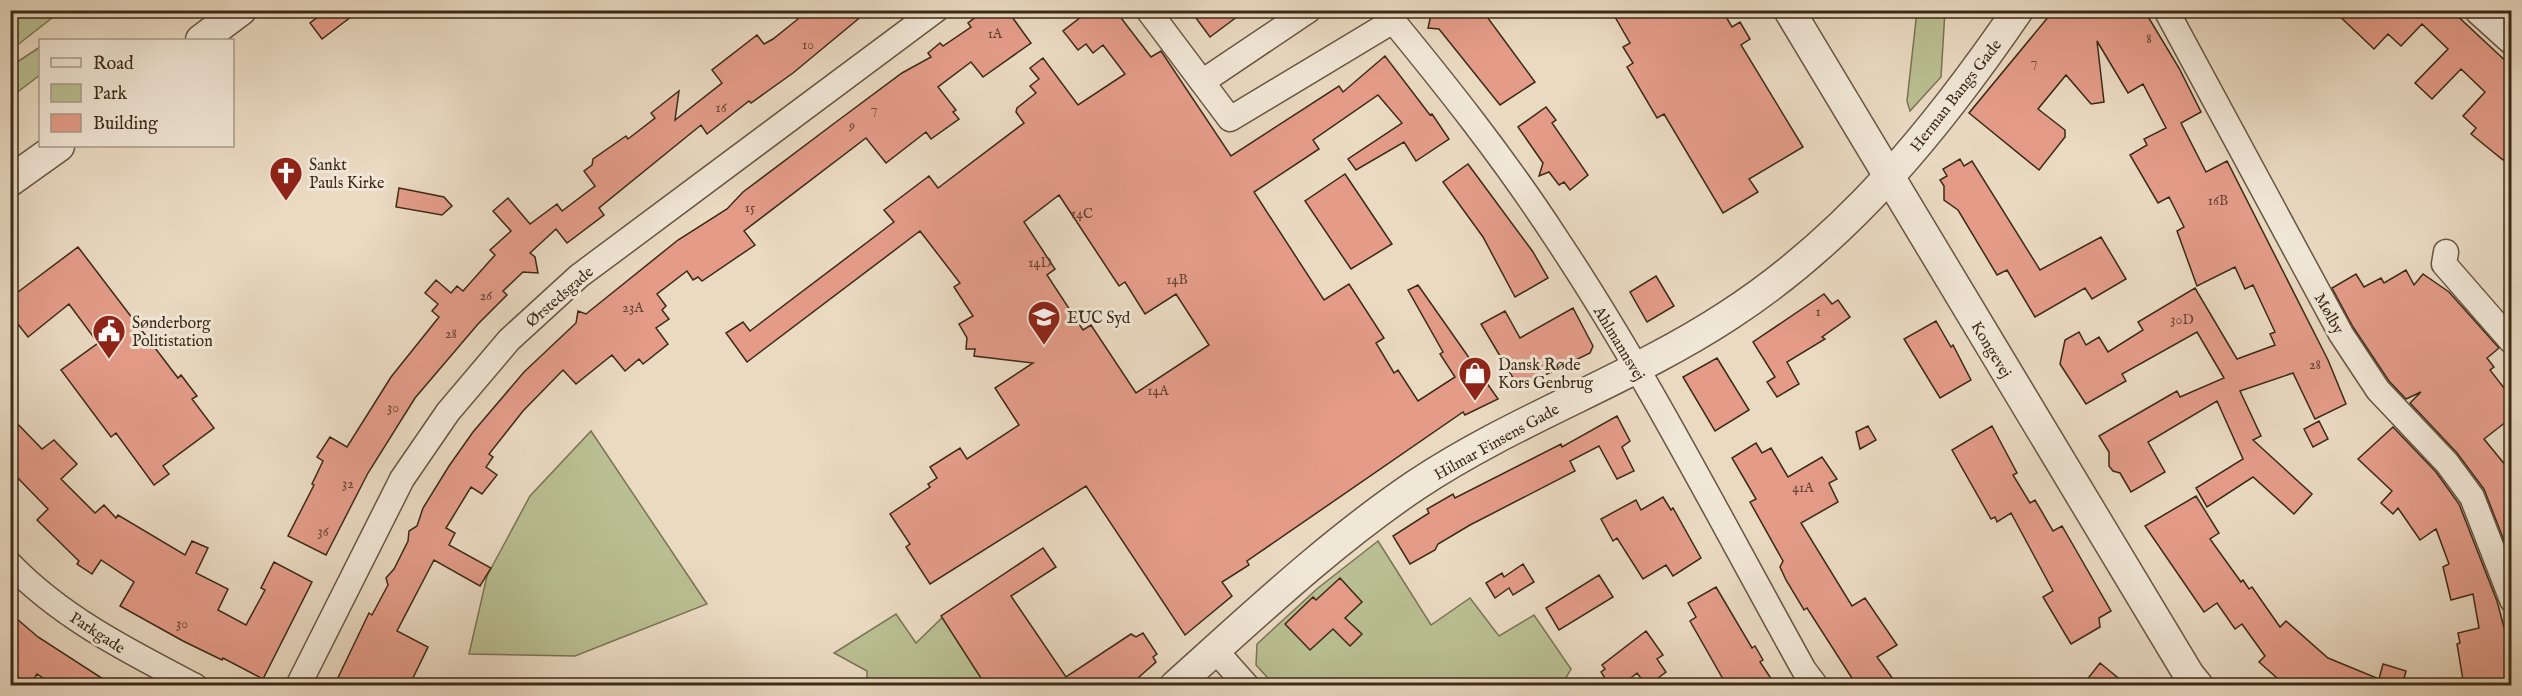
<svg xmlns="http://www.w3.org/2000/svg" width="2522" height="696" font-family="'IM FELL English',serif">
<rect width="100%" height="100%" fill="#eadac2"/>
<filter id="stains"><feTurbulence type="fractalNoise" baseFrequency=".00333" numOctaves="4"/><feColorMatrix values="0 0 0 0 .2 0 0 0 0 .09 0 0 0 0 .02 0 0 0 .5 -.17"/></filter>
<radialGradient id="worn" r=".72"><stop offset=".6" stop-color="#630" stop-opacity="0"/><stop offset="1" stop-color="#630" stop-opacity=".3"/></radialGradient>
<!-- green -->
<path fill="#b9bf92" stroke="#7a7454" stroke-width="1.5" d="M11,10H61V11L11,50Z
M1917,11H1945L1941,77L1910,111L1907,101Z
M40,47V75L11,97V66Z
M591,431L707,604L575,656L469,654L487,576L530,496Z
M1378,541L1431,625L1470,598L1499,636L1534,615L1571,669L1563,683L1566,685L1275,686L1256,665L1257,644L1318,588Z
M896,614L916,643L946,614L993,685H867V671L834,653Z"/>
<!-- building -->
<path fill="#e49c89" stroke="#3b2a16" stroke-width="1.5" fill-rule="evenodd" d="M327,10H360L322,39L310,23Z
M791,10H869L793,73L751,103L749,101L707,134L701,125L599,208L604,215L567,243L556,229L530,253L535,257L538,273L523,272L503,291L507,295L478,324L415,398L368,473L326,555L288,536L314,485L312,484L323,461L317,457L330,437L347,447L391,377L439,317L432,311L438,304L425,293L436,280L451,293L457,286L463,291L495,255L490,250L511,231L493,211L508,198L530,224L557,204L562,211L595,186L584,171L592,165L593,159L626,136L628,139L655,118L651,113L679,91L675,120L722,83L712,70L757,35L764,44L773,39L798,19Z
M985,10H1007L1031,43L983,77L971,62L938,87L956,110L953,112L959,119L931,139L926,132L886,163L866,138L744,231L755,245L702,281L698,277L693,280L687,271L657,294L666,306L662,310L669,319L656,328L668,344L643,364L639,359L625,371L612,355L576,384L563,370L523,411L489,454L493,457L486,467L497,475L482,494L471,487L446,528L455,533L449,545L491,568L480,586L434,560L397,631L428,647L409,686H334L369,613L372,615L388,585L386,578L394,569L408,541L409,531L417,526L423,508L449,466L473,432L524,372L576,323L578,311L586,314L678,240L727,209L743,192L836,122L902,73L931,57L928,53L940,43L943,46L971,27L968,23Z
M1090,10H1115L1151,57L1161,51L1231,156L1339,86L1343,92L1385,56L1430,115L1432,114L1449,139L1416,161L1404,142L1356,170L1348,159L1402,123L1378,95L1313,140L1319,149L1254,192L1324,300L1349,284L1384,338L1376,343L1394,373L1398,370L1418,401L1455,377L1440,354L1443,352L1408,290L1418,285L1498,399L1465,415L1463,412L1247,561L1249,565L1222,582L1232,596L1185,635L1086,486L930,584L906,547L910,544L890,514L930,487L928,484L937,478L930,467L960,448L967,459L1019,425L995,388L1033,363L974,356L975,349H966L967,338L959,324L973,316L954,287L960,283L920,231L747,362L726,333L743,322L750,331L894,222L884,210L929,176L938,188L1024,123L1016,112L1017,108L1036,93L1030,86L1039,79L1030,68L1043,58L1078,105L1125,74L1103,45L1093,53L1086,44L1078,50L1063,31ZM1059,195L1119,286L1125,282L1145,314L1176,294L1209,345L1136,393L1091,325L1083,330L1047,275L1055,269L1024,222Z
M1190,10H1246L1210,37Z
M1432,10H1482L1535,82L1500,105L1439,29L1428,28Z
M1611,10H1722L1732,27L1740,22L1750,39L1741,45L1803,147L1749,179L1758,192L1723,213L1664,114L1657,118L1627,67L1633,63L1623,47L1630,43Z
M2054,10H2144L2179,68L2201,112L2181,123L2206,172L2227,161L2328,360L2346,404L2315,419L2293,373L2240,391L2261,436L2253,440L2312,494L2294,514L2253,477L2207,507L2196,488L2243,459L2217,401L2148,442L2165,472L2131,492L2120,473L2113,471L2109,466V452L2099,436L2170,395L2177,391L2180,397L2224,378L2197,332L2122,374L2126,381L2086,404L2060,364L2065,340L2079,332L2086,345L2099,337L2108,352L2143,330L2138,322L2195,288L2237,359L2275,345L2270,334L2275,332L2253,285L2245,289L2235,267L2197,286L2177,231L2184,227L2169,197L2158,203L2130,155L2147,145L2144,139L2166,128L2143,84L2128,93L2097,41L2104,102L2091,104L2066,75L2038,109L2065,130V137L2039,170L1969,113Z
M2333,10H2451L2511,66V152L2503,160L2471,134L2476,128L2463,116L2485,92L2461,69L2432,99L2415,83L2448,49L2422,24L2401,46L2388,34L2374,49Z
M1546,107L1556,120L1552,123L1588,175L1570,190L1564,182L1559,185L1549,172L1539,176L1543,163L1518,127Z
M1960,159L1964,166L1972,161L2040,270L2101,237L2126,279L2092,299L2085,288L2035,317L2007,270L1997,275L1958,210L1944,200V186L1940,180L1947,176L1943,169Z
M1468,164L1533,252L1548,278L1515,297L1483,237L1443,182Z
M1345,174L1392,244L1351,269L1305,201Z
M399,188L444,197L452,206L442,215L396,207Z
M78,247L178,378L181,375L197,396L192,399L214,428L163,466L169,474L154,485L116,433L111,437L61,370L98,343L69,304L28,337L10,314V298Z
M2406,270L2414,285L2423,274L2449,292L2499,348L2487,358L2494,367L2490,370L2511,397V418L2484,439L2511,472V559L2484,489L2457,453L2410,403L2421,392L2406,399L2389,381L2353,327L2332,288L2356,274L2364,287L2381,278L2384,283Z
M1656,276L1674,306L1647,322L1630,292Z
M1824,294L1832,304L1838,300L1850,317L1822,337L1825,339L1787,362L1799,384L1777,397L1767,382L1775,377L1753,342Z
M1573,308L1593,346L1590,353L1519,388L1481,324L1505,311L1520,338Z
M1936,321L1951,347L1953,345L1971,380L1940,398L1904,339Z
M1717,358L1749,410L1715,431L1683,377Z
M10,416L42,449L54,440L77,464L61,479L95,513L104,505L116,518L118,515L185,555L192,541L208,548L196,573L228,589L218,610L246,625L265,590L261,588L274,562L312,582L263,679L223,658L222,660L183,641L120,606L134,582L101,560L92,574L77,564L79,561L37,520L48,509L10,470Z
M1617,416L1630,441L1622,447L1634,471L1617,479L1599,446L1570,461L1575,471L1470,525L1438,544L1435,550L1410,564L1393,536L1429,513L1427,509L1453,494L1455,498L1561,444L1562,447Z
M2319,421L2328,439L2313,447L2304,429Z
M1868,426L1876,440L1860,449L1856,432Z
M1992,426L2017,473L2013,475L2030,503L2035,500L2053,531L2062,526L2111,611L2099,618L2100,627L2071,644L2043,597L2053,591L2011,513L1997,522L1995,517L1991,519L1952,450Z
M2393,427L2436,472L2459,504L2497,601L2511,654V686H2464L2457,644L2460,643L2458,633L2479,628L2473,594L2451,600L2443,567L2449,564L2436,529L2420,540L2398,508L2393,514L2381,503L2392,491L2358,459Z
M1756,443L1762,453L1771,448L1788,477L1822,457L1837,479L1829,483L1838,502L1801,523L1852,606L1865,598L1897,645L1877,657L1898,686H1857L1807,608L1804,610L1786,580L1780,567L1783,561L1750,502L1756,499L1732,458Z
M2196,496L2219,533L2210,539L2241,582L2243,580L2249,589L2252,587L2280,627L2286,621L2328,658L2379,679L2383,664L2406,671L2402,686H2286L2259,662L2265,656L2242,624L2235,629L2217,603L2204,612L2145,526Z
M1663,497L1671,510L1673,508L1701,558L1673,576L1666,565L1643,579L1617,538L1613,541L1601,519L1636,500L1641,510Z
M1043,548L1056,567L1011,596L1066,677L1131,634L1136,637L1143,633L1157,654L1153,657L1156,662L1139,677L1141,679L1130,686H986L941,616Z
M1523,564L1534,582L1513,595L1509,588L1495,598L1486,583L1502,573L1504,577Z
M1599,575L1613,597L1559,630L1546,608Z
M1340,578L1362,602L1345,618L1362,634L1350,646L1333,629L1310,650L1285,624L1313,597L1316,600Z
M1716,587L1752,648L1755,646L1763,660L1760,662L1776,686H1727L1690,621L1696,617L1688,603Z
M10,613L38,637L114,686H55L37,674L30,686H19L10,680Z
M1646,631L1663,655L1657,659L1666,672L1647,686L1637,673L1621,686H1610L1601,672L1605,669L1602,665Z
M2100,663L2128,686H2082Z"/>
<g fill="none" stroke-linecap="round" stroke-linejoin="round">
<!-- minor casing -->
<g stroke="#675641" stroke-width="27">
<path id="minor" d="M1148,10L1230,119L1393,21
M1384,10C1445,84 1504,158 1556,238C1648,376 1723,525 1804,670L1816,686
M2166,10L2341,334L2378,390L2447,463L2472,497L2512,600
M2502,29L2512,12
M1202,82L1309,10
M2446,252L2444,264L2512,342
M10,564C62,618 130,652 195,686
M1215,650L1247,686
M298,686L402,479L448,412L509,340L579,276L936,10"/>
</g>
<!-- tertiary casing -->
<g stroke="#675641" stroke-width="33">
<path id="tertiary" d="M1789,10L2189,675L2198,686
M2480,10L2512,39
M201,40L241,10
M10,181L59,146
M1175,686C1253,616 1330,543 1416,485C1515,419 1630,380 1729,315C1849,237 1938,127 2018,10"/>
</g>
<!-- minor -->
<use href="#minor" stroke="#f1e7d7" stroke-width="24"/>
<!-- tertiary -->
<use href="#tertiary" stroke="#f1e7d7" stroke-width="30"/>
</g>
<!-- icons -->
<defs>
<g id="church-pin" transform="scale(1.725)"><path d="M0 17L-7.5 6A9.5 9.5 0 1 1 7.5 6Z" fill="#8f2418" stroke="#f1e7d7"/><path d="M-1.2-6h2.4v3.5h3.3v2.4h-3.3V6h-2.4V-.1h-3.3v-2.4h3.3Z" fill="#fff"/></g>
<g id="school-pin" transform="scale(1.725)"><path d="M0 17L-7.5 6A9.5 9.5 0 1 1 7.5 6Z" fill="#8f2418" stroke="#f1e7d7"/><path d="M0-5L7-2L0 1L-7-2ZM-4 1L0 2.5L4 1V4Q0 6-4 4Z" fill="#fff"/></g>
<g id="civic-pin" transform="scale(1.725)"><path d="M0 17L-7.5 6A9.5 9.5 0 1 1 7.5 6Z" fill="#8f2418" stroke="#f1e7d7"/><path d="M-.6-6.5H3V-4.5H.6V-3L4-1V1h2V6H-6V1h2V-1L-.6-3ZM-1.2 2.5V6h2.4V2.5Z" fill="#fff"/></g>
<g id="shop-pin" transform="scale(1.725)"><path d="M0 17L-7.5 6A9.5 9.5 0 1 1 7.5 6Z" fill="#8f2418" stroke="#f1e7d7"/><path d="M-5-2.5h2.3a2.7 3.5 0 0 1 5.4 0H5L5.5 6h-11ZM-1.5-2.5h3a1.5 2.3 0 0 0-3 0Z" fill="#fff"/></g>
</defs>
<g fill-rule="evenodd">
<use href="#church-pin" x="286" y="173"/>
<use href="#school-pin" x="1044" y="317"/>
<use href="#civic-pin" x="109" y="331"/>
<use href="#shop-pin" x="1475" y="373"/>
</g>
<g text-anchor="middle" stroke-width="6" stroke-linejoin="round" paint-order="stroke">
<!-- number labels -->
<g font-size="14" fill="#654633">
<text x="995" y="38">1A</text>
<text x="2149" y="43">8</text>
<text x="808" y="49">10</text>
<text x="2034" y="66">7</text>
<text x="721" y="112">16</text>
<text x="874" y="113">7</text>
<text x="852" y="130">9</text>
<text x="2218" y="205">16B</text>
<text x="750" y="212">15</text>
<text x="1082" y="218">14C</text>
<text x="1040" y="267">14D</text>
<text x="1177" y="284">14B</text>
<text x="486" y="300">26</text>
<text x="633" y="312">23A</text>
<text x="1818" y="316">1</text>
<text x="2182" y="324">30D</text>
<text x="451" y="338">28</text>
<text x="2315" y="369">28</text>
<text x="1158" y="395">14A</text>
<text x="393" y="412">30</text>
<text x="348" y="488">32</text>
<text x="1803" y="492">41A</text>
<text x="323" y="536">36</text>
<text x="182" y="628">30</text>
</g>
<!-- street labels -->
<g font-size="16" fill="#3b2a16" stroke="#f1e7d7">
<text transform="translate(1955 95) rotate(-52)" y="6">Herman Bangs Gade</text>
<text transform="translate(559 296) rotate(-41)" y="6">Ørstedsgade</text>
<text transform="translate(2330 313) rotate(61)" y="6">Mølby</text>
<text transform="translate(1620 343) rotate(59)" y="6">Ahlmannsvej</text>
<text transform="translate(1992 349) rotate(59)" y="6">Kongevej</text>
<text transform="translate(1496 441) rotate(-29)" y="6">Hilmar Finsens Gade</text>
<text transform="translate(98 632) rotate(33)" y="6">Parkgade</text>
</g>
<!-- poi labels -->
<g font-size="16" fill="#3b2a16" stroke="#f1e7d7" text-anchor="start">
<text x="309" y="170">Sankt<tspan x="309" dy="18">Pauls Kirke</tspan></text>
<text x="1067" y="323">EUC Syd</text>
<text x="132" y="328">Sønderborg<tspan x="132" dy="18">Politistation</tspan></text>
<text x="1498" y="370">Dansk Røde<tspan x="1498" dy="18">Kors Genbrug</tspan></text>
</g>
</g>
<!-- margin -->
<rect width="2522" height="696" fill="none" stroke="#eadac2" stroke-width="36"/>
<rect x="12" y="12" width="2498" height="672" fill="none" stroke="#3b2a16" stroke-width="3"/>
<rect x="18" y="18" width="2486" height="660" fill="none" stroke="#3b2a16" stroke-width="1.5"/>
<!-- legend -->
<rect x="39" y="39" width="195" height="108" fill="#f1e7d7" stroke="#a89b8a" stroke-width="1.5"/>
<rect x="51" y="58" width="30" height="9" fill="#f1e7d7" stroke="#a89b8a" stroke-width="1.5"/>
<text x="93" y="69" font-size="18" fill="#3b2a16">Road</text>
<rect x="51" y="84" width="30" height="18" fill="#b9bf92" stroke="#a89b8a" stroke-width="1.5"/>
<text x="93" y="99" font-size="18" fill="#3b2a16">Park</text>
<rect x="51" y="114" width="30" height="18" fill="#e49c89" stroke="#a89b8a" stroke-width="1.5"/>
<text x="93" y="129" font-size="18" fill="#3b2a16">Building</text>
<rect width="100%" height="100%" filter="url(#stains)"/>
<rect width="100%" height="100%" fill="url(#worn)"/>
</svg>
